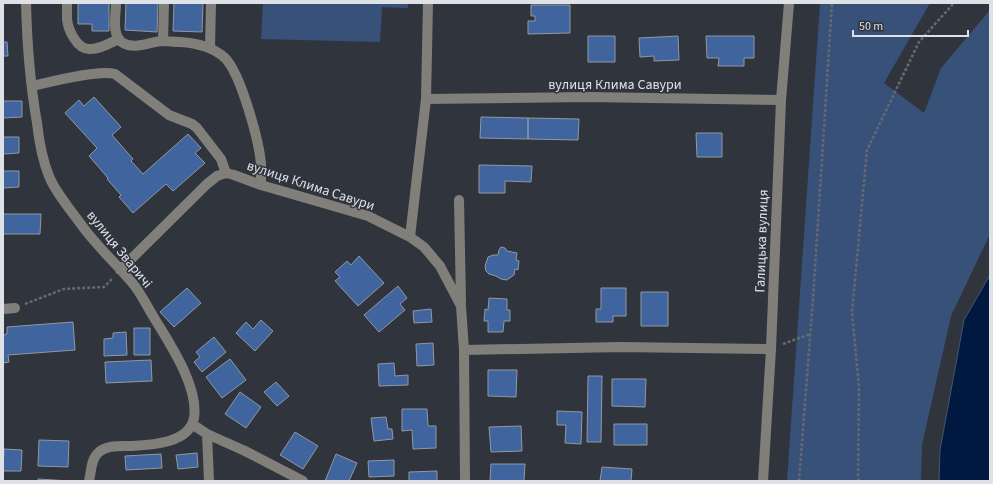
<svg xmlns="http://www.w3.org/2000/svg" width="993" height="484" font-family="'Source Sans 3',sans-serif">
<rect width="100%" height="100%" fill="#30353d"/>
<!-- green -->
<path fill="#385178" d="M263,3H408V8L382,7L380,42L261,39Z
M820,3H930L884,83L924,113L941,68L990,10V234L951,316L922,445L921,481H787Z"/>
<!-- water -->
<path fill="#011940" stroke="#435572" d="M990,275V481H939L940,450L964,320Z"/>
<!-- building -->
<path fill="#3f649e" stroke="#9298a2" d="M78,3H109V31H92V24H78Z
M126,3H158L157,32L125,30Z
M174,3H203L202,32L173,31Z
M531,5H570V33L528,34V21H535V16H531Z
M588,36H615V62H588Z
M678,36L679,60L654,61V56L640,57L639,38Z
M706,36H754V58H744V66H718L719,58H707Z
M3,42H7L8,56H3Z
M94,97L121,127L112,135L133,159L131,161L143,174L188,134L201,148L195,153L205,163L173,191L166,184L133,213L119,197L121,195L107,179L108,178L89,156L97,148L65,113L79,100L84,106Z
M3,101H22V117L3,118Z
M481,117L528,118V139L480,138Z
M528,118L579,119L578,140L528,139Z
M696,133H722V157H697Z
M3,137H19V153L3,154Z
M479,165L532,166L531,182L505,181V193H479Z
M3,171H19V187L3,188Z
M3,214H41L40,234H3Z
M501,247L505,248L507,251L517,253L516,260L519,261L518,270L515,269L514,275L507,280L501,279L496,276L489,274L486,271L485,266L488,257L493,255H498L499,250Z
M359,256L384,283L358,306L335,281L340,277L335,272L347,261L351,265Z
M398,286L407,298L400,304L405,310L379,332L364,315Z
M187,288L201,303L174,327L160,312Z
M601,288H626V316H613V322H596V309H601Z
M641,292H668V326H641Z
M489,298L507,299V310H510V321H504L503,332H488V321H484L485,309L488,310Z
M431,309L432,322L414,323L413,311Z
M261,320L273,331L255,351L236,333L246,322L253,329Z
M73,322L75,350L8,355L9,362L3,363V335L7,334V327Z
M134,328H150V355H134Z
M126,332L127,355L104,356V339L113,338V333Z
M214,337L226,352L202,372L194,362L200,357L196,352Z
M433,343L434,365L417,366L416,344Z
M230,359L246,380L222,398L206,377Z
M151,360L152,381L106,383L105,362Z
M394,363L395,376L408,375V385L379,386L378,364Z
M488,370H517L516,397L488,396Z
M588,376H602L601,442H587Z
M612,379H646L645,407L612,406Z
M276,382L289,396L277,406L264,392Z
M240,392L261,407L246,428L225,414Z
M402,409H427L428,426H436V448L413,449L412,430L402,431Z
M557,411L582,412L581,444L565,443L566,425H557Z
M386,417L388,429H392L393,439L374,441L371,418Z
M614,424H647V445H614Z
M521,426L522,451L491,452L489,427Z
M295,432L318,446L303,469L280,455Z
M39,440L69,441L68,467L38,466Z
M4,449L22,450L21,471H3Z
M197,453L198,467L178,469L176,455Z
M161,454L162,468L126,470L125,456Z
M336,454L357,463L349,481H325Z
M394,460V476L369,477L368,461Z
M491,464H525L524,481H490Z
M602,467L632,469L631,481H600Z
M437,471V481H409V472Z
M38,479L70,481H38Z"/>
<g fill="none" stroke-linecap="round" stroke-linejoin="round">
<!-- path -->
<path stroke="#656970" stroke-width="2.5" stroke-dasharray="3 2" stroke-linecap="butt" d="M25,304L64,289L104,287L112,279
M783,344L810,334
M799,481L813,299L832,3
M859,481L858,477L859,387L852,312L867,150L919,42L954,3"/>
<!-- minor -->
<path stroke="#817f7a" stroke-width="10" d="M26,3C27,43 30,83 37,123C39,141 42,159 49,176C53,187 61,197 68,207C74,215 80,223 86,231C101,250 119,267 134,285C141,294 147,306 153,316C169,343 199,386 194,418C189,444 150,445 130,446C119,446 106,445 98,453C91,459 91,473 89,481
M67,3C67,8 67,14 67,19C68,30 77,49 89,49C99,50 110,43 119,39
M116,3C116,14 111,36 123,43C135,50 149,42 162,41C168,41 174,42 180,42C196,43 213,47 225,58C241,74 259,141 261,164C261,171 261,178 261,185
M163,41L164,3
M210,47L211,3
M32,86C50,82 99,69 115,74L169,115L192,124L197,128L221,159L226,173
M426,99L588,97L781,100
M459,200L461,302
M410,237L426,99L428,3
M120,270L207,184L217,176L226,173L234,175L261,185L368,216L410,237L424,247L440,266L461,306L464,350L465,481
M3,309L15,308
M464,350L621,347L771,349
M192,424L207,434L245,451L303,481
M207,434L209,481
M763,481L771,349L781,100L789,3"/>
</g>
<g text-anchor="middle" stroke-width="3" stroke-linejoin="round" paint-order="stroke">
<!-- street labels -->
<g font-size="14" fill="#dee1e6" stroke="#30353d">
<text x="615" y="89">вулиця Клима Савури</text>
<text transform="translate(311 185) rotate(18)" y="5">вулиця Клима Савури</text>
<text transform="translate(761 241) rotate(-88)" y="5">Галицька вулиця</text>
<text transform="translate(120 249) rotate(51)" y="5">вулиця Зваричі</text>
</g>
</g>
<!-- border -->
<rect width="993" height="484" fill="none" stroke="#dee1e6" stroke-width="8"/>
<!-- scale -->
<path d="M853 30v6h115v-6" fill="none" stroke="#dee1e6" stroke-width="2"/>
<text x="859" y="30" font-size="12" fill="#dee1e6" stroke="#30353d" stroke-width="3" paint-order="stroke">50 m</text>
</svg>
